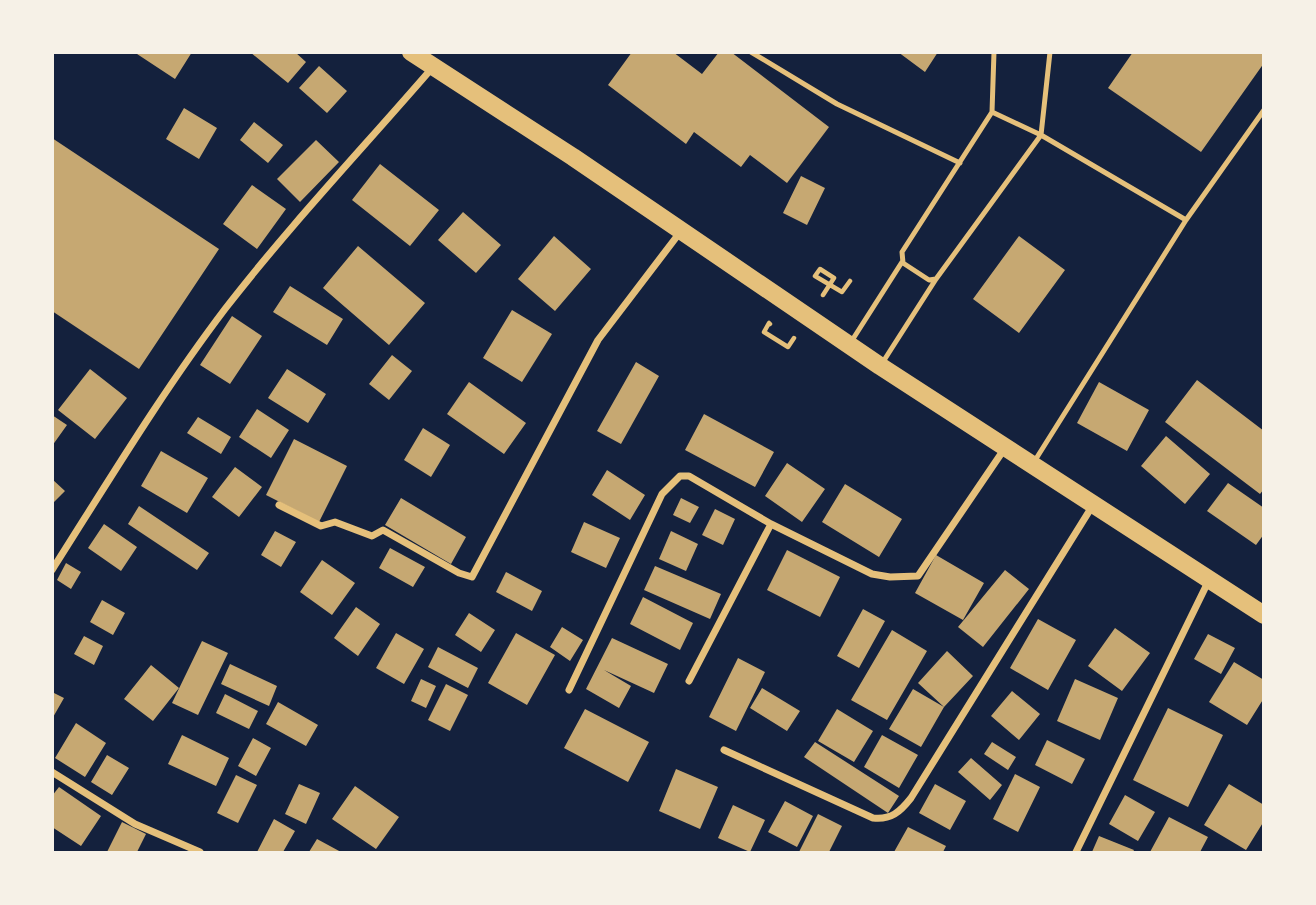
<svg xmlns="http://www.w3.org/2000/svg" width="1316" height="905" font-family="'Source Sans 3',sans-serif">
<rect width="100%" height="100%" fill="#14213d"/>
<!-- building -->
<path fill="#c6a872" d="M134,52H192L175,79Z
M250,52H295L306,62L288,83Z
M632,52H673L702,74L719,52H731L829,127L787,183L750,155L741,167L694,132L686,144L608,85Z
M898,52H938L925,72Z
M1133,52H1264V63L1201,152L1108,88Z
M319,66L347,91L327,113L299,88Z
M184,108L217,128L199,159L166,139Z
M254,122L283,145L268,163L240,140Z
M52,138L219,249L139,369L52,311Z
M316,140L339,162L300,202L277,179Z
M380,164L439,210L410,246L352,200Z
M801,176L825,188L807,225L783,213Z
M252,185L286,209L257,249L223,224Z
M463,212L501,245L476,273L438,240Z
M554,236L591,269L555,311L518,279Z
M1019,236L1065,270L1019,333L973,299Z
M358,246L425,303L389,345L323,288Z
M290,286L343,319L327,345L273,312Z
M512,310L552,334L522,382L483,358Z
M232,316L262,336L230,384L200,365Z
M392,355L412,371L389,400L369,384Z
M636,362L659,376L621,444L597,431Z
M90,369L127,398L95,439L58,410Z
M287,369L326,394L308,423L268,398Z
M1197,380L1264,431V489L1260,494L1165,422Z
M469,382L526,423L504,454L447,414Z
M1099,382L1149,410L1127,451L1077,423Z
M257,409L289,430L271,458L239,437Z
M704,414L774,452L755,487L685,450Z
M52,415L67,425L52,446Z
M198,417L231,437L221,454L187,433Z
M423,428L450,445L431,477L404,460Z
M1166,436L1210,474L1185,504L1141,466Z
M294,439L347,466L319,522L266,495Z
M161,451L208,478L187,513L141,486Z
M787,463L825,489L802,522L765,496Z
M235,467L262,487L239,517L212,497Z
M607,470L645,495L630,520L592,495Z
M52,479L65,491L52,504Z
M1228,483L1264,508V534L1256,545L1207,511Z
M845,484L902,519L879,557L822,522Z
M401,498L466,537L451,564L385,525Z
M681,498L699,507L690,523L673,515Z
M139,506L209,553L197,570L128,524Z
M715,509L735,519L723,545L702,535Z
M584,522L620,538L606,568L571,552Z
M104,524L137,547L121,571L88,548Z
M275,531L296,542L281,567L261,555Z
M671,531L698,544L686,571L659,559Z
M390,548L425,567L413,587L379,568Z
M787,550L840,577L820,617L767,590Z
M936,555L984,583L963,620L915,593Z
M322,560L355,583L332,615L300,592Z
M66,563L81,572L71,589L57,580Z
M655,566L721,594L710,619L644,590Z
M1005,570L1029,589L983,647L958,627Z
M506,572L542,591L532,611L496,592Z
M643,597L693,623L680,650L630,624Z
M102,600L125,613L113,635L90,622Z
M356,607L380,624L358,656L334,638Z
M863,609L885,621L859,668L837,656Z
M469,613L495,630L481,652L455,635Z
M1038,619L1076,640L1048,690L1010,668Z
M562,627L583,640L570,661L550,647Z
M1115,628L1150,653L1122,691L1088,666Z
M892,630L927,651L887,720L851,700Z
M396,633L424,649L404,684L376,668Z
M516,633L555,655L527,705L488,683Z
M1208,634L1235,648L1221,674L1194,659Z
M84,636L103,646L94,665L74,654Z
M612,638L668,664L654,693L604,670L631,686L619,708L586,689Z
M202,641L228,653L198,715L172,703Z
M438,647L478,668L468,688L428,667Z
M947,651L973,676L944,707L921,747L889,729L913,689L944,707L918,683Z
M738,658L765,672L736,731L709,717Z
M1234,662L1264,680V698L1247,725L1209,702Z
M230,664L277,686L269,706L221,684Z
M151,665L179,688L153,721L124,699Z
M421,679L436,686L426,708L411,701Z
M1075,679L1118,698L1100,740L1057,721Z
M446,684L468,695L450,731L428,720Z
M762,688L800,711L787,731L750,708Z
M1012,691L1040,714L1019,740L991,716Z
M52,692L64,698L52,719Z
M225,694L258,711L249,729L216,713Z
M278,702L318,725L306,746L266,724Z
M1168,708L1223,735L1188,807L1133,780Z
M585,709L649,742L628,782L564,748Z
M837,709L873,731L854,762L818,741Z
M76,723L106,743L85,777L55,758Z
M182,735L229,758L216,786L168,764Z
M882,735L918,755L899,788L864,767Z
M253,738L271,748L256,776L238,766Z
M1047,740L1085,759L1072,784L1035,765Z
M815,742L899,796L888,813L804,757Z
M992,742L1016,757L1008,770L984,754Z
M107,755L129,768L112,795L91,782Z
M971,758L1002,785L990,800L958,772Z
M676,769L718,787L700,829L659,811Z
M1015,774L1040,787L1018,832L993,819Z
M236,775L257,785L238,823L217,813Z
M299,784L320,793L306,824L285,814Z
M935,784L966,801L950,830L919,813Z
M1229,784L1264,805V821L1246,850L1204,825Z
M355,786L399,817L376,849L332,819Z
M59,787L101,816L81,846L52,827V796Z
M1125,795L1155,812L1138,841L1109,824Z
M785,801L813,816L797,847L768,832Z
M733,805L765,820L750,852L718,838Z
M818,814L842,826L829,852H799Z
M1169,817L1208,837L1200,852H1150Z
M274,819L295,831L283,852H257Z
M122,822L146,834L137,852H107Z
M908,827L946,846L943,852H894Z
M1099,836L1134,850L1133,852H1092Z
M317,839L341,852H309Z"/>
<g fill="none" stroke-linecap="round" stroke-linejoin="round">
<!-- path -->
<path stroke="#e5c07b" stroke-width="4.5" d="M823,295L834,278L820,269L815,276L842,292L850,281
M770,324L769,323L764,332L788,347L794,338"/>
<!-- service -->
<path stroke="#e5c07b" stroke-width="5" d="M751,52L837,104L960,163
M994,52L992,112L902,252L903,263L929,280L936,279L1041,135L1050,52
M992,112L1041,135L1186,220
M851,342L902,262
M881,365L936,279
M1034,462L1186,220L1264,110"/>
<!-- minor -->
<path stroke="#e5c07b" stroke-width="7" d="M279,505L321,526L335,522L372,536L383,530L459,573L472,577L598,340L681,231
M52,570C108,482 162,392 225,309C290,225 364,147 433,67
M689,681L771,524
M569,690L662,494L680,476H689L771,524L872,574L890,577L918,576L1005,448
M724,750L873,818C891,820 900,812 911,798L1093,505
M52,772L135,824L200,852
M1076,852L1209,580"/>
<!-- primary -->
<path stroke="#e5c07b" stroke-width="18" d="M411,52L573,157L880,366L1264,615"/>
</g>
<!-- border -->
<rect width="1316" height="905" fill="none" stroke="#f6f1e7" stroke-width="108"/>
</svg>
